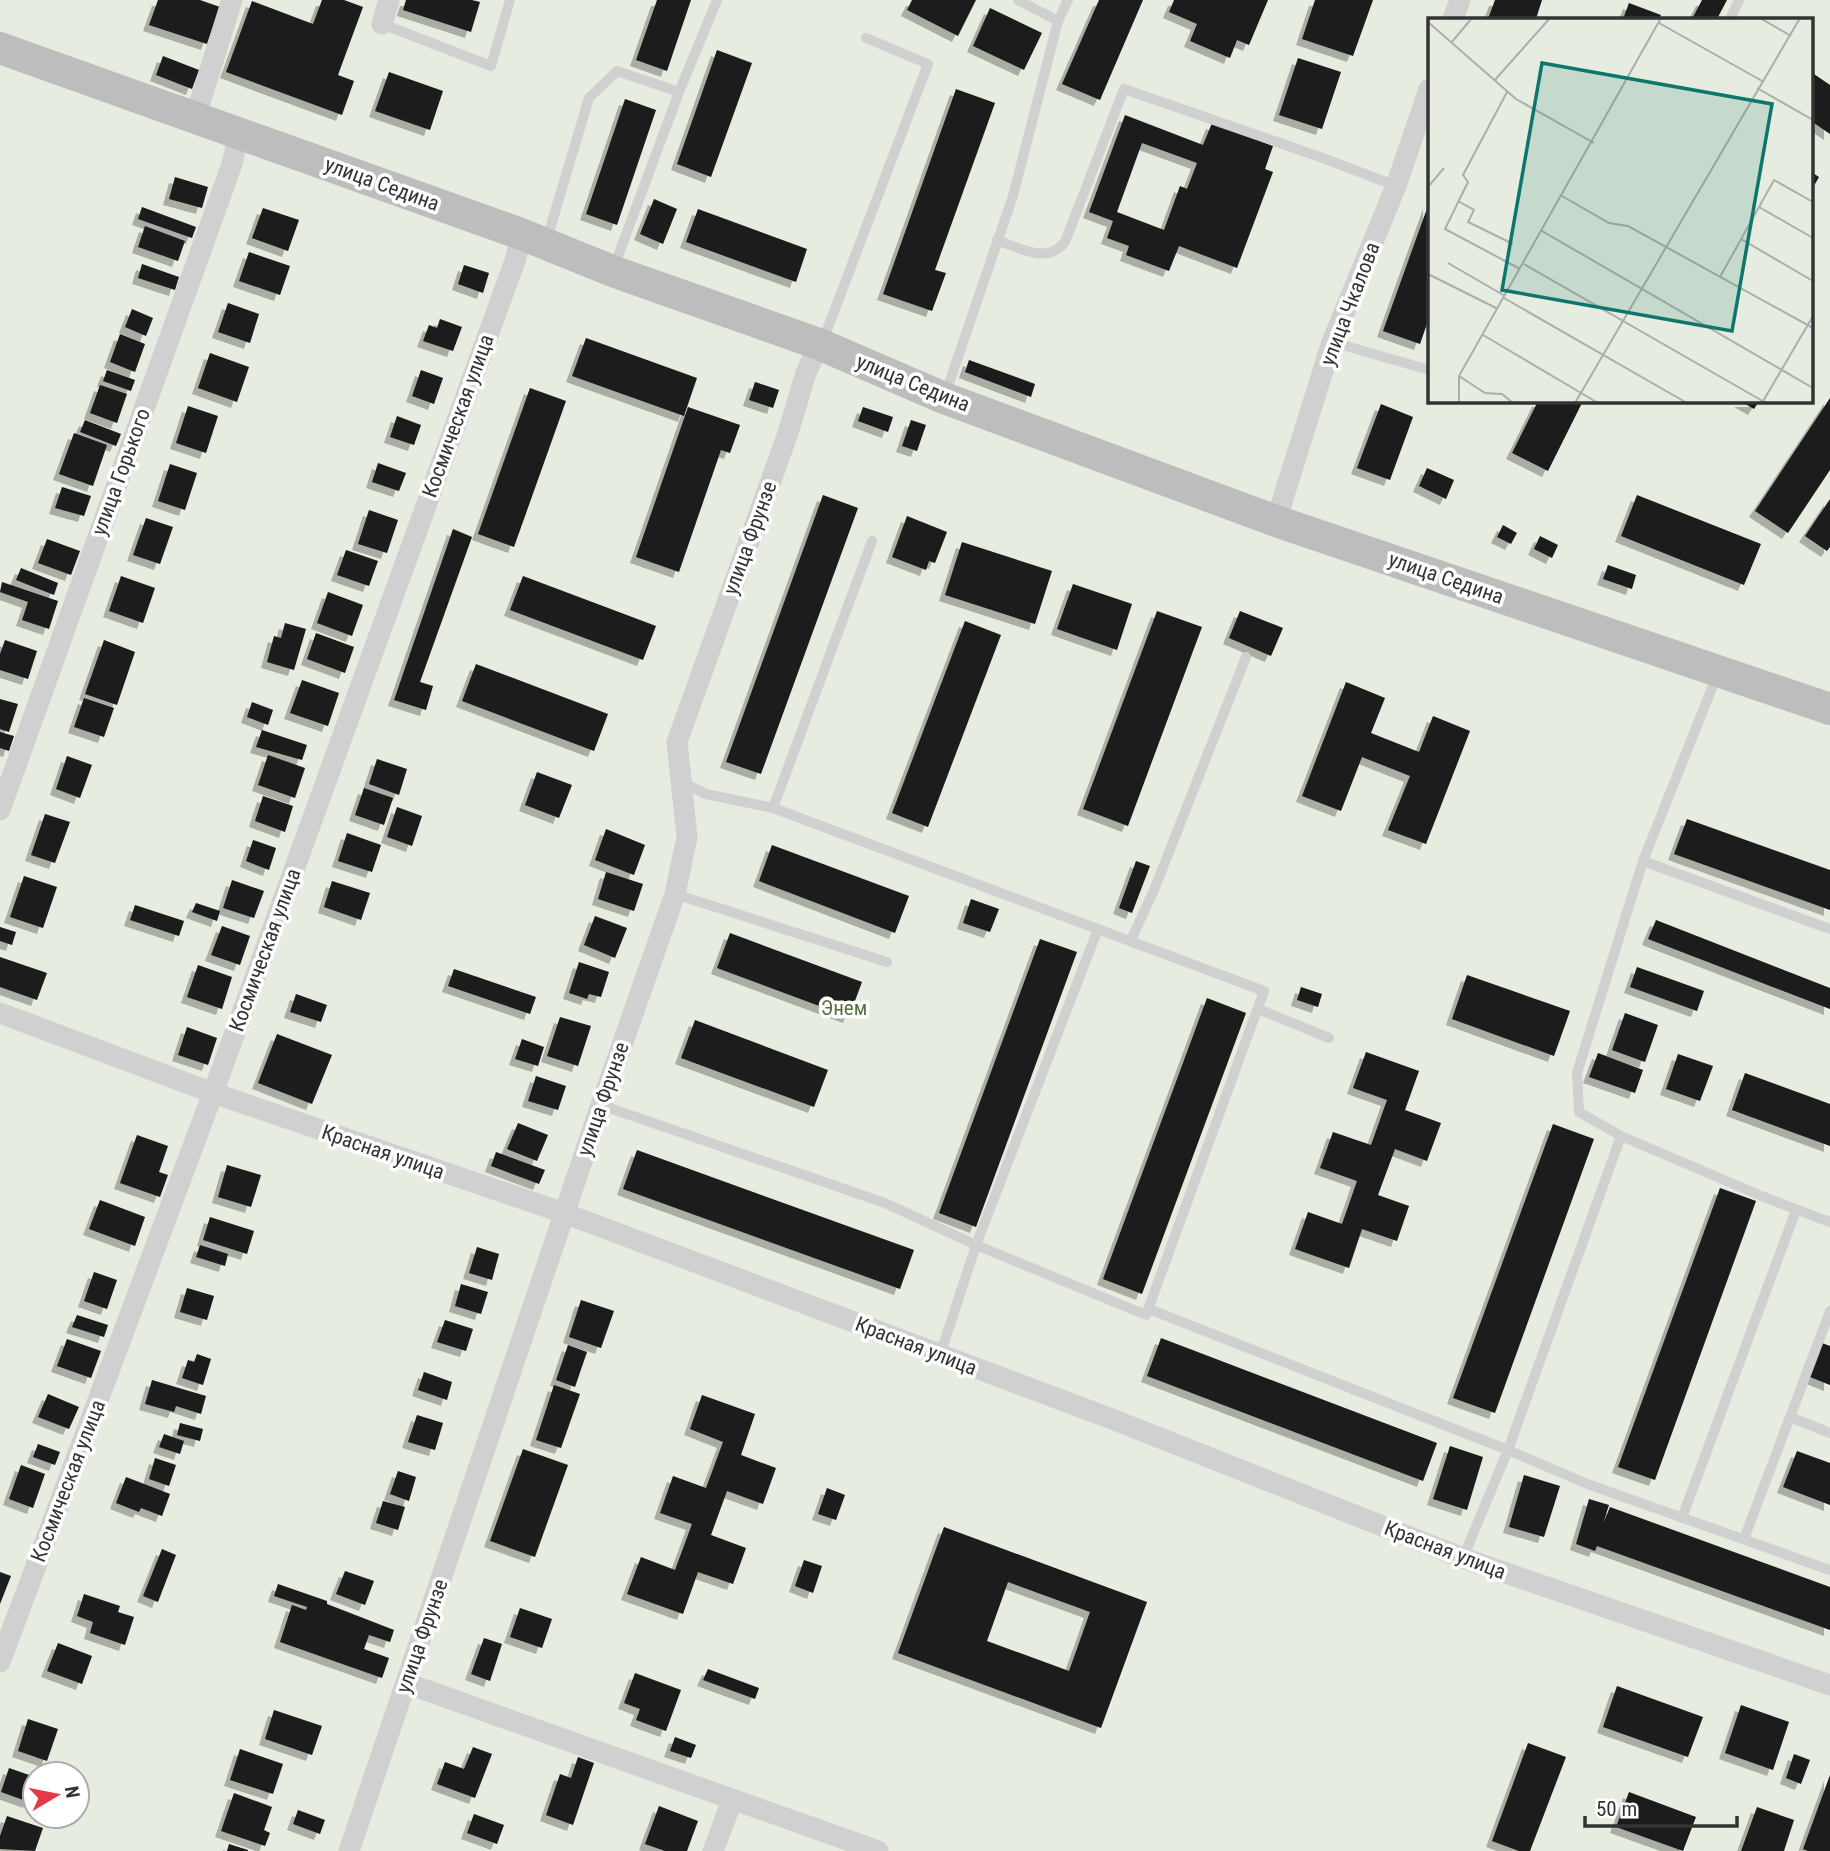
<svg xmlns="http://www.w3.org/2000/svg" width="1830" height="1851" font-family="'Roboto Condensed',sans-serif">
<defs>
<filter id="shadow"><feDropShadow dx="-6" dy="6" stdDeviation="0" flood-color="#0004"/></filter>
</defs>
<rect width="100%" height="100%" fill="#fff"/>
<!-- green -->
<path fill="#e6ecdf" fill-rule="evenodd" d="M0,0H1830V1851H0ZM1429,19H1811V401H1429ZM35,1774H77V1816H35Z"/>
<!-- building -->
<path fill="#1a1a1a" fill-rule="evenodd" filter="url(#shadow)" d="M158,0H200L220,7L207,44L149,25Z
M322,0H344L363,7L338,75L354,81L342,115L226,72L252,1L313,24Z
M406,0H472L480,2L471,32L403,10Z
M657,0H691L667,71L636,60Z
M912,0H976L958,36L907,10Z
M1099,0H1143L1100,100L1062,84Z
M1174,0H1268L1249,45L1237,40L1230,58L1190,41L1197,24L1169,12Z
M1315,0H1373L1353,56L1302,39Z
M1495,0H1542L1536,19H1488Z
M1702,0H1727L1717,19H1692Z
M1629,3L1661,15L1659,19H1623Z
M990,8L1042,33L1024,70L973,46Z
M717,50L752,63L711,177L677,164Z
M163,56L199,70L192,89L156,75Z
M1298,58L1341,72L1322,129L1279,115Z
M389,72L443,91L430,130L375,111Z
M1811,72L1830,85V134L1811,121Z
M956,89L995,103L935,270L946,273L932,311L883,294Z
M625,99L656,110L617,225L586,214Z
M1125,115L1203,145L1212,123L1273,146L1265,169L1273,172L1237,268L1179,246L1169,271L1126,255L1129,246L1107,238L1113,221L1089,212ZM1142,143L1197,163L1187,189L1180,186L1164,230L1117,212Z
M1811,172L1819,177L1811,191Z
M175,177L208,187L202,208L169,199Z
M654,199L677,209L663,244L640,234Z
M1429,203V318L1420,344L1383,331Z
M142,207L196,227L192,238L138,219Z
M263,208L299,220L288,251L252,238Z
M698,209L807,249L796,282L686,242Z
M145,226L185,241L178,261L138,247Z
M249,252L290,266L280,295L239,281Z
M142,264L179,277L175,290L138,278Z
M464,265L489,273L483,293L458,284Z
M228,303L259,314L250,343L218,332Z
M132,309L153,318L146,336L125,327Z
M440,319L462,327L453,351L423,341L429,325L437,328Z
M120,334L145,344L135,372L110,362Z
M586,338L697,378L684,416L572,376Z
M210,353L249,367L237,402L198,388Z
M969,360L1035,384L1031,397L965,372Z
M107,370L135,380L131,391L103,381Z
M421,370L443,378L434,404L412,396Z
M755,382L779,390L773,408L749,400Z
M100,385L127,394L117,423L90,413Z
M530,388L566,401L514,547L478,534Z
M1830,398V470L1788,533L1755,511Z
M1538,401H1583L1548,471L1512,453Z
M1740,401H1759L1754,409Z
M1381,404L1413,417L1390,480L1357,468Z
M188,406L218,416L206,453L176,443Z
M688,407L740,425L730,453L721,450L679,572L636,557Z
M863,407L893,417L888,432L858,421Z
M397,416L421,425L414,445L390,437Z
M85,420L121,434L116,446L80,432Z
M911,420L926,425L917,451L902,446Z
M74,433L107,445L93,486L59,474Z
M378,463L406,473L399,491L372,482Z
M170,464L197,473L185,510L158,501Z
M1427,468L1454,480L1446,499L1419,486Z
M62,487L91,496L84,516L55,508Z
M823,495L858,508L761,774L726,762Z
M1637,495L1761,544L1744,585L1621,536Z
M1830,499V547L1827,551L1805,536Z
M369,510L398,520L387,553L358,544Z
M907,516L947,532L935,563L929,561L926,570L892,557Z
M146,518L173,527L160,564L133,555Z
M1503,525L1517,533L1511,544L1497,537Z
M453,529L472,537L420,682L433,686L426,710L394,700Z
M1540,536L1558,545L1552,558L1534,549Z
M47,539L80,551L71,575L38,563Z
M962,542L1052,571L1035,624L945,595Z
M346,550L378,561L369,586L337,575Z
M1608,565L1636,575L1632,589L1603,579Z
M21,568L58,583L54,595L16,580Z
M121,576L155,588L143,623L109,611Z
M523,576L656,626L643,660L510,610Z
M2,582L58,601L49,629L22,620L28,602L0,592Z
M1073,584L1132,604L1117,650L1057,629Z
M328,592L363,605L352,636L317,623Z
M1157,611L1202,627L1128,826L1083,809Z
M1240,611L1283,628L1271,656L1229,638Z
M965,621L1001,635L928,827L892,813Z
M285,623L306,629L294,670L267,662L274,636L281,638Z
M316,633L354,647L345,673L307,659Z
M5,640L37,651L28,679L0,670V654Z
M104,640L135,652L117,705L85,694Z
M476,664L608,714L594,751L462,701Z
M302,680L339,693L328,726L290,713Z
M1346,682L1385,698L1371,733L1419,752L1433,716L1470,731L1426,844L1388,830L1410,776L1362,757L1341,811L1302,796Z
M84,698L114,708L104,737L74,727Z
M0,699L18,704L9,732L0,729Z
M252,702L273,710L268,725L247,717Z
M262,730L307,745L302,760L256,747Z
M0,732L14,736L9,751L0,748Z
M268,755L305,768L295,798L258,785Z
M67,756L92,765L80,798L56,789Z
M377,759L407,769L399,795L369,784Z
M537,772L572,785L559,818L525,805Z
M364,788L393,798L384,825L355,815Z
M263,796L293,806L285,832L255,821Z
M397,807L422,816L412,846L387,837Z
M45,814L70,822L55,863L31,855Z
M1687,819L1830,870V910L1674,854Z
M606,829L645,845L634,875L595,860Z
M347,833L381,845L372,872L338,861Z
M253,840L276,848L269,870L246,861Z
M772,845L909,896L895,933L759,881Z
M1136,861L1150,866L1132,913L1119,908Z
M606,872L643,884L634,911L598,899Z
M24,876L57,887L43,928L10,917Z
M232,880L264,891L254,918L223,908Z
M332,881L370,893L361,920L324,907Z
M971,899L999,909L990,932L963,923Z
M196,903L220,911L217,921L192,912Z
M135,905L184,921L179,936L130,920Z
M595,916L627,928L615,958L584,945Z
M1656,920L1830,988V1009L1648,939Z
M222,926L250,936L240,965L211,955Z
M0,927L16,932L12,945L0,941Z
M730,933L862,982L849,1017L717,968Z
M1040,939L1077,952L976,1227L939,1213Z
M0,957L47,973L37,1000L0,987Z
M579,962L609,972L601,997L589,994L587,999L569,993Z
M198,965L232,977L222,1009L187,997Z
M1637,967L1704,991L1697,1011L1630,987Z
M454,969L536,997L530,1014L448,986Z
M1467,975L1570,1011L1554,1056L1452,1019Z
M1301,987L1322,994L1318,1007L1297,1000Z
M296,994L327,1005L321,1022L290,1012Z
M1207,998L1246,1013L1142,1294L1103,1279Z
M1625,1013L1658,1025L1645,1062L1612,1050Z
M560,1017L591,1026L578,1066L547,1056Z
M695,1020L828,1070L814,1107L681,1058Z
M187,1027L217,1038L208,1065L178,1055Z
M277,1034L332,1055L312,1104L258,1083Z
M522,1039L544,1047L538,1066L515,1059Z
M1366,1052L1419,1071L1405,1110L1441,1123L1427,1161L1395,1149L1378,1195L1409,1206L1397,1241L1362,1229L1349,1268L1295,1249L1308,1212L1342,1224L1357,1181L1320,1168L1333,1132L1371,1145L1387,1100L1353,1088Z
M1598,1053L1643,1070L1635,1093L1589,1077Z
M1678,1054L1713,1066L1700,1101L1666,1089Z
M1745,1073L1830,1104V1146L1732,1110Z
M536,1076L566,1086L558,1110L528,1101Z
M518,1123L548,1135L537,1161L507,1149Z
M1553,1124L1594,1139L1495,1413L1453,1398Z
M137,1135L168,1146L159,1172L168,1175L160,1197L120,1183Z
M637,1150L914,1250L900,1289L623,1189Z
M496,1152L545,1170L539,1184L491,1166Z
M227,1165L261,1175L251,1207L218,1197Z
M1720,1188L1756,1201L1655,1480L1618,1467Z
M100,1200L145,1217L135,1246L89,1229Z
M210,1217L254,1231L247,1254L203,1240Z
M200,1245L228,1254L225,1266L196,1257Z
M477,1247L499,1254L492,1280L469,1273Z
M94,1272L117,1280L107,1309L84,1301Z
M461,1284L488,1292L481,1314L455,1306Z
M187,1288L214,1296L207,1320L180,1312Z
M581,1300L614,1311L601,1348L569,1337Z
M77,1315L108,1325L104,1337L72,1327Z
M445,1320L473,1329L466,1351L437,1342Z
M1161,1338L1437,1443L1423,1481L1147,1376Z
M67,1339L101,1351L91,1378L57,1366Z
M1822,1343L1830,1346V1385L1810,1377Z
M568,1345L587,1352L575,1387L556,1380Z
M197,1354L211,1359L203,1385L182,1378L188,1360L194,1362Z
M424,1372L452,1382L447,1400L418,1390Z
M152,1380L206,1396L201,1414L176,1406L174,1412L145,1404Z
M554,1385L580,1394L561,1448L536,1440Z
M48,1394L79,1407L69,1429L38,1417Z
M702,1395L755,1414L741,1455L776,1468L763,1504L727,1491L711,1535L746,1548L733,1584L698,1572L683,1614L627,1594L641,1557L675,1570L692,1524L660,1513L673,1476L706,1488L723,1442L690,1429Z
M417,1415L443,1423L435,1450L408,1442Z
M180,1423L203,1429L200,1441L177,1435Z
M164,1434L184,1441L180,1454L159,1447Z
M38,1444L60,1452L55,1465L33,1457Z
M1450,1446L1483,1457L1467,1510L1433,1499Z
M523,1449L568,1465L535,1557L490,1541Z
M1797,1451L1830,1463V1505L1783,1487Z
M155,1458L176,1465L169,1486L149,1479Z
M21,1465L45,1474L33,1508L9,1499Z
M398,1471L416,1477L409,1501L390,1494Z
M1524,1475L1560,1486L1544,1537L1509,1527Z
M126,1477L170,1494L162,1516L141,1508L139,1512L116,1503Z
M827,1488L845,1495L836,1520L818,1514Z
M1589,1499L1609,1505L1603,1524L1610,1507L1830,1587V1630L1597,1546L1595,1551L1576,1544Z
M383,1501L405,1507L398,1530L376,1523Z
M944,1527L1147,1602L1101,1728L898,1653ZM1008,1582L1090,1612L1069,1671L987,1641Z
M162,1549L176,1555L158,1602L143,1596Z
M804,1560L822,1566L813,1593L795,1586Z
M345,1571L374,1581L365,1605L336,1594Z
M0,1572L11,1576L0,1604Z
M278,1584L327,1601V1604L394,1630L390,1642L369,1635L364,1649L389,1658L382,1678L280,1642L292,1605L306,1610L307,1607L274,1596Z
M84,1594L120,1606L118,1612L134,1617L125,1645L90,1633L93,1622L77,1616Z
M520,1608L552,1619L542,1648L510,1637Z
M484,1638L502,1644L490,1681L471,1674Z
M58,1643L92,1656L82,1684L47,1671Z
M708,1669L759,1688L755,1699L703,1680Z
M635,1673L681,1690L666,1731L636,1720L640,1709L624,1703Z
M1617,1686L1703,1717L1688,1757L1603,1727Z
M1741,1705L1789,1722L1773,1770L1725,1753Z
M274,1710L322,1726L312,1755L265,1739Z
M28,1719L58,1729L47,1761L18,1751Z
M675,1737L696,1745L691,1758L670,1751Z
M1528,1743L1566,1757L1530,1851H1519L1492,1841Z
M473,1747L492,1754L475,1798L437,1784L445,1762L464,1769Z
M240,1749L283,1764L273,1794L230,1780Z
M1794,1754L1810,1760L1801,1784L1786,1778Z
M578,1757L594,1763L573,1825L546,1815L560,1774L571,1778Z
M9,1768L35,1777V1786L29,1802L1,1792Z
M1830,1775V1851H1808L1803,1849Z
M1629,1792L1696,1817L1683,1851L1616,1827Z
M234,1793L272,1807L264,1830L270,1833L265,1846L221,1831Z
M659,1806L698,1821L687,1851H665L645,1844Z
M1757,1807L1794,1820L1784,1851H1741Z
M298,1810L325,1820L320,1834L293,1824Z
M474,1814L504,1825L497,1844L467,1833Z
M7,1816L43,1828L35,1851L0,1849V1836Z
M229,1844L248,1850V1851H227Z"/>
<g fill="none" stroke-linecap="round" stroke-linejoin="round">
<!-- lane -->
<path stroke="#d0d0d0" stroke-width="10" d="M1018,0L1058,21
M1730,19L1739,0
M382,24L491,66L510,0
M541,238L549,232L589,98L617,71L679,92
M997,240C1020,248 1047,265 1065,242L1124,89L1323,158L1396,186
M616,269L618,256L679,92L717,0
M820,342L827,330L928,64L866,38
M1332,342L1429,370
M945,395L1013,196L1058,21L1068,0
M773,808L872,541
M1643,861L1830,929
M675,894L887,962
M1131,940L1154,890L1246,657
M1258,1009L1329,1038
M601,1105L885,1203L976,1245L1146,1315L1264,991L773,808L706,794L682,782
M1621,1136L1764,1197L1830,1222
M1149,1309L1508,1450L1590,1485L1830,1570
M940,1355L976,1245L1098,929
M1790,1417L1830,1433
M1682,1518L1796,1210
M1744,1539L1830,1311
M1463,1558L1508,1450L1621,1136L1579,1112L1577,1073L1643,861L1718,673"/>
<!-- street -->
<path stroke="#d0d0d0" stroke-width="21" d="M1453,19L1460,0
M382,24L389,0
M195,118L232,0
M1276,521L1332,342L1396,186L1429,89
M0,810L232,164L239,133
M0,1013L213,1093L564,1213L1112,1419L1463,1558L1830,1685
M0,1662L213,1093L516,258L521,234
M406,1683L878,1851
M349,1851L601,1105L675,894L687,837L677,742L788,433L806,373L819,344
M713,1851L732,1801"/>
<!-- secondary -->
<path stroke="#bdbdbd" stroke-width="32" d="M0,48L521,234L615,272L819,344L944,398L1276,521L1830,709"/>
</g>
<g text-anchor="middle" stroke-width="7" stroke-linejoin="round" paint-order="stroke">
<!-- street labels -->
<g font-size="21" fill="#333" stroke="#fff">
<text transform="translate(382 184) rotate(20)" y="7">улица Седина</text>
<text transform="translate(1350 304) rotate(-69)" y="7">улица Чкалова</text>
<text transform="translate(913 383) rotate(22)" y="7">улица Седина</text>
<text transform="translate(458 416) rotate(-70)" y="7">Космическая улица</text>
<text transform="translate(121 472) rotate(-70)" y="7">улица Горького</text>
<text transform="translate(750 538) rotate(-70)" y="7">улица Фрунзе</text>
<text transform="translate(1446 578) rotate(19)" y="7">улица Седина</text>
<text transform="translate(265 950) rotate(-70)" y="7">Космическая улица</text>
<text transform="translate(603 1099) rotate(-71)" y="7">улица Фрунзе</text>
<text transform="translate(383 1152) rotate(19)" y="7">Красная улица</text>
<text transform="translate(916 1346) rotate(21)" y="7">Красная улица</text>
<text transform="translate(68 1481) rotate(-69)" y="7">Космическая улица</text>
<text transform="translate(1445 1550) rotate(21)" y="7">Красная улица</text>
<text transform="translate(422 1636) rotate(-71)" y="7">улица Фрунзе</text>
</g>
<!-- park labels -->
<g font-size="21" fill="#56703f" stroke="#fff">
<text x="844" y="1015">Энем</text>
</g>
</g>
<!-- overview -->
<g transform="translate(1428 18)">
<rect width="385" height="385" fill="#fff"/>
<path d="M0,0H385V385H0Z" fill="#e6ecdf"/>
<path fill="none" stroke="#adadad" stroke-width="2" d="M332,0L363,18M0,4L88,81L166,125M231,5L336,64M23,25L44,0M66,63L122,0M329,70L385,102M79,74L35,157L40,164L17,211L92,251M0,169L16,150M134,178L181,205L200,208L385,310M30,183L46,192L40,204L85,226M331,189L385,220M114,213L385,370M313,221L385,263M20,245L77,278M96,246L338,385M0,256L70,291M292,259L346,162L385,184M76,280L259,385M55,317L170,385M31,358L57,375L74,376L85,385M31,385V358L233,0M147,385L372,0M334,385L385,298"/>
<path fill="#0f766e" fill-opacity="0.15" stroke="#0f766e" stroke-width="3.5" d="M114,45L344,86L304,313L74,272Z"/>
<rect width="385" height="385" fill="none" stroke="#333" stroke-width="3.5"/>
</g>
<!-- north arrow -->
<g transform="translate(56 1795) rotate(80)"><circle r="33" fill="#ffffff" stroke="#adadad" stroke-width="2"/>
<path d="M0-5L12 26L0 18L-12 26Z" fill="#e63946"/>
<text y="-10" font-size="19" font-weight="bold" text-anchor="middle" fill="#333333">N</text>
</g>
<!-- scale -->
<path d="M1585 1816v10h152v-10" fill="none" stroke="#333333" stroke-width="3.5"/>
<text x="1596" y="1816" font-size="21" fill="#333333" stroke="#ffffff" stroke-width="5" paint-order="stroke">50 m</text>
</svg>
